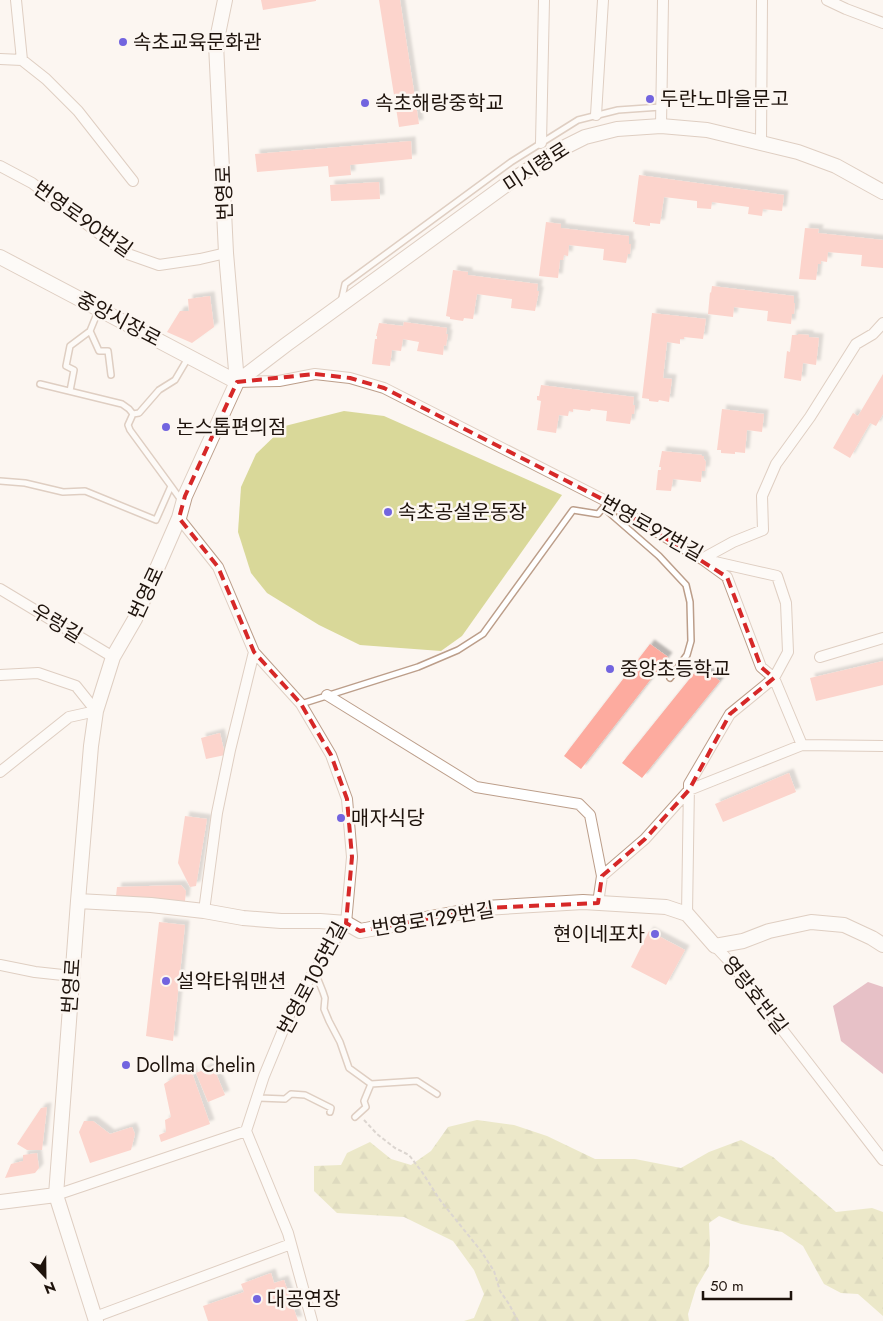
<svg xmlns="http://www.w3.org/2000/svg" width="883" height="1321" font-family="Jost,'Noto Sans KR',sans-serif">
<defs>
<pattern id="forest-firs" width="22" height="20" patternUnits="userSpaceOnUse" patternTransform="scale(1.25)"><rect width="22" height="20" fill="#d9d899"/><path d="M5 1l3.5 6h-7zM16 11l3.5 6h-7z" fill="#bab883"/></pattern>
<filter id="shadow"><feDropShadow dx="4.5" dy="-4.5" stdDeviation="1" flood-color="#0004"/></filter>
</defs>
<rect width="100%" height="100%" fill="#fcf6f1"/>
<!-- forest -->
<path fill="url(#forest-firs)" d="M477,1120L514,1125L547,1136L595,1159H635L681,1168L709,1152L741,1140L773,1157L836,1212L872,1208L883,1212V1316L858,1294L841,1293L824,1284L803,1246L782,1232L741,1224L719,1216L709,1223L710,1245L709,1266L696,1288L688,1314L689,1321H464L474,1318L484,1294L474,1270L453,1241L404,1217L337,1213L314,1191V1166L341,1165L347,1153L370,1142L391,1159L411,1165L431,1151L448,1127Z"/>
<!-- garden -->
<path fill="#d9d899" d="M344,411L384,416L562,495L462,636L441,651L360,645L319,625L267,593L251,573L238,532L241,487L256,454L285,426Z"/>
<!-- water -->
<path fill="#cf8196" d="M868,982L883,987V1074L841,1041L833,1006Z"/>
<!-- building -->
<path fill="#fdab9f" filter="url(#shadow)" d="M261,0H316V1L263,10Z
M379,0H400L419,124L399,127Z
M411,141L412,159L350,165L351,175L329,177L328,166L257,172L255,154Z
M639,175L784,195L782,211L763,209L762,216L748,214L749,207L712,202L711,209L697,208V201L664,197L660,224L650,223V226L635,224V222H633Z
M379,182L380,199L331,201L330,185Z
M546,222L561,224V228L629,236V244H631L630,254H628L626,263L603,260L604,249L569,245L568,256L564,255L563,260H560L558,278L539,276Z
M805,228L819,229L818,233L883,240V268L861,266L862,255L828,252L827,262L821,261V264H818L816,280L799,279Z
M453,270L468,272V275L538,284L537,291H539L535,311L511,308L512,299L477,294L473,319L464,318L463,321L450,319V317L446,316Z
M712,286L794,296V303H795L794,314H792L791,324L767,321L768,311L734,307L733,317L708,314L710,292L711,293Z
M210,296L214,327L192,343L167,332L180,311H189L188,299Z
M652,313L706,319L703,339L684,337V339H680V344L667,342L663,378L672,379L669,402L659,400L658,402L649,401V399L642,398Z
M404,322L447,328L446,334H448L446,346L444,345L443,355L417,351L419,342L403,339L401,351L392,350L390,366L372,364L375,339H377V336H376L379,323L403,326Z
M798,334L809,335V337L819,338L816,365L803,363L801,381L784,378L787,351L790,352L792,335H798Z
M883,374V414L876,426L870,423L850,458L833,448L853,413L858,416Z
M541,385L634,397L633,405H635L634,414H632L630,424L606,421L607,411L591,409L590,411L573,409V412L569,411L568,416L559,415L556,433L537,430L541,401L537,400V396H539Z
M722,409L764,414L762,432L747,430L745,453L735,452V454L721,453V450H717Z
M662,451L702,455V456H704V459L706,462L705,471H702L701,482L673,479L671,491L656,490L658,470H661V467H659Z
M650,644L668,657L581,769L564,756Z
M883,661V685L816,701L810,678Z
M700,666L720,681L642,778L622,763Z
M220,733L225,755L206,759L201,738Z
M789,773L796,792L723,822L715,804Z
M185,816L207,819L196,886L190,887L178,863Z
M181,885L186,891L185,901L116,896L117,887Z
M159,922L185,925L173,1041L146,1036Z
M649,931L685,950L666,985L631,967Z
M213,1066L225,1095L208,1102L196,1073Z
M190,1067L210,1124L161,1142L159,1135L166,1132L165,1120L171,1117L164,1084Z
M47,1107L42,1150H27L17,1144L41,1108Z
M84,1121H93L110,1134L132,1127L135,1134L131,1150L90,1163L79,1132Z
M37,1153L39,1168L35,1173L5,1178L11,1164L23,1161V1155Z
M271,1273L274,1283L284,1280L298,1321H208L203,1306L244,1292L241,1284Z"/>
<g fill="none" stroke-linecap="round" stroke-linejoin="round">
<!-- lane casing -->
<g stroke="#bc9e8a" stroke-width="8">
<path id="lane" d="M341,302L345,284L511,162L578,120L618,110L661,107
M90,331L99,351H108L111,375
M40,384L122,404L129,409L133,414L128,425L130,430L171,486
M70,391L74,370L66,366L70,346L90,331L99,309
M133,414L139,413L159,390L175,380L188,358
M0,481L25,483L63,492L85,491L156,520L171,486L181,500
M604,508L659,556L686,585L690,602L691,641L687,655L670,678
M301,704L418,667L458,650L483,634L573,510L598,514L608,502
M315,972L323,992L325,998L324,1009L329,1021L340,1042L349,1068L371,1084L417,1081L437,1094
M259,1096V1098L285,1099L291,1094L305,1095L331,1108L330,1112
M355,1117L366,1107L364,1101L371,1084"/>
</g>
<!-- street casing -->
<g stroke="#bc9e8a" stroke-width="12">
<path id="street" d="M16,0L22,60
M827,0L846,9L883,23
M0,59L22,60L46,79L78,111L133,181
M596,115L603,0
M661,126L663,0
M541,143L544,0
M761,143L762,0
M0,166L32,183L125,253L159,265L200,259L226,253
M237,382L279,381L315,374L350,378L384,388L608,502L702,559L777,576L786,603L788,652L774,678L730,714L689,784L687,914
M179,518L218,567L254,652L301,704L331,755L347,799L352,857L346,923L295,1001L264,1076L246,1131L288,1233L312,1321
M0,589L113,657
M820,657L883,638
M0,675L38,673L76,686L96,711L69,717L0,772
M327,695L476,787L579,804L590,815L602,876L598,903
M802,745L774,678L761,667L727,577L702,559L733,542L763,530L762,496L776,464L810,417L856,344L873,334L883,323
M602,876L645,839L689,790L802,745L883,746
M204,911L217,813L230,750L254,652
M715,946L730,962L883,1160
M0,965L35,972L72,976
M56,1195L246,1131
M95,1317L291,1244"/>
</g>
<!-- secondary casing -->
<g stroke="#bc9e8a" stroke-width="16">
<path id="secondary" d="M0,257L237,382
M237,382L287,344L514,179L557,151L585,137L617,129L661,126L707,130L798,152L836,166L883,192
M78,901L151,905L204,911L243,918L281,921H320L346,923L360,931L485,908L583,902L666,907L687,914L715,946L743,941L769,931L811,922L844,925L872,938L883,945
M0,1202L56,1195
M96,1321L56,1195L78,901L91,746L96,711L113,657L135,619L179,518L185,496L237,382L226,253L216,44L225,0"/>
</g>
<!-- path -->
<path stroke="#b5ada8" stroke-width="2" stroke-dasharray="4 2.5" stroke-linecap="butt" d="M364,1120L377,1134L395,1148L409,1155L422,1172L440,1200L481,1251L494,1271L500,1291L509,1304L518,1321"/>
<!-- lane -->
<use href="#lane" stroke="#fff" stroke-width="5"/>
<!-- street -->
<use href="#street" stroke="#fff" stroke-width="10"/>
<!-- secondary -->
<use href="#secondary" stroke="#fff" stroke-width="14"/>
</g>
<!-- marked area -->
<path d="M0 0H883V1321H0ZM315,374L350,378L384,388L608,502L727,577L761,667L774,678L730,714L689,790L645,839L602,876L598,903L485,908L360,931L346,923L352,857L347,799L331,755L301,704L254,652L218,567L179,518L185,496L237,382Z" fill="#fcf6f1" fill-opacity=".55" fill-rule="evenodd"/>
<path fill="none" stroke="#d62828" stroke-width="4" stroke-dasharray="10 6" stroke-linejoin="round" d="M315,374L350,378L384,388L608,502L727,577L761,667L774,678L730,714L689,790L645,839L602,876L598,903L485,908L360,931L346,923L352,857L347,799L331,755L301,704L254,652L218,567L179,518L185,496L237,382Z"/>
<!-- markers -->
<g fill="#7264df" stroke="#fcf6f1" stroke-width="2">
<circle cx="123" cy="42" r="5"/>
<circle cx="650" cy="99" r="5"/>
<circle cx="365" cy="103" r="5"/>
<circle cx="166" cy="427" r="5"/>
<circle cx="388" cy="512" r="5"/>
<circle cx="610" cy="669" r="5"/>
<circle cx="341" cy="818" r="5"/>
<circle cx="655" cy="934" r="5"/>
<circle cx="166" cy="981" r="5"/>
<circle cx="126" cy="1065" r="5"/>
<circle cx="257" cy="1299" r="5"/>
</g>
<g text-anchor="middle" stroke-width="5" stroke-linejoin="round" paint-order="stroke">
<!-- poi labels -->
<g font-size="20" fill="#1e130c" stroke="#fcf6f1" text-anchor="start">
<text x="133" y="49">속초교육문화관</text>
<text x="660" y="106">두란노마을문고</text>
<text x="375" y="110">속초해랑중학교</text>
<text x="176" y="434">논스톱편의점</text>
<text x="398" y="519">속초공설운동장</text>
<text x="620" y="676">중앙초등학교</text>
<text x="351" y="825">매자식당</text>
<text x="645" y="941" text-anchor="end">현이네포차</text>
<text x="176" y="988">설악타워맨션</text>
<text x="136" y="1072">Dollma Chelin</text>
<text x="267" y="1306">대공연장</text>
</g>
<!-- street labels -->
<g font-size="20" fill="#1e130c" stroke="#fcf6f1">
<text transform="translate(536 167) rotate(-33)" y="7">미시령로</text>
<text transform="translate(224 193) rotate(-92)" y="7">번영로</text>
<text transform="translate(83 219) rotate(35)" y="7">번영로90번길</text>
<text transform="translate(119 319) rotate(28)" y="7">중앙시장로</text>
<text transform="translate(652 528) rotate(29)" y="7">번영로97번길</text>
<text transform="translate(146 593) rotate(-65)" y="7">번영로</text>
<text transform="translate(57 623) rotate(31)" y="7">우렁길</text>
<text transform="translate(433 919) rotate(-9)" y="7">번영로129번길</text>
<text transform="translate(312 978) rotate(-62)" y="7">번영로105번길</text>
<text transform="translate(71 986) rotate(-86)" y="7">번영로</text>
<text transform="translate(755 995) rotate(52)" y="7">영랑호반길</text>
</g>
</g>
<!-- north arrow -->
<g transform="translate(45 1276) rotate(158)" stroke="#fcf6f1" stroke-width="4" paint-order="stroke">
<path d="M0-4L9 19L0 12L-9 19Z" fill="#1e130c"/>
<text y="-8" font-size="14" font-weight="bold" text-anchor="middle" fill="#1e130c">N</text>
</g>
<!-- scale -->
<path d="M703 1291v8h88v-8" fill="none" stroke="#1e130c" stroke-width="2.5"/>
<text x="710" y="1291" font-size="15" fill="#1e130c" stroke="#fcf6f1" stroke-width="4" paint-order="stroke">50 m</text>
</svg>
